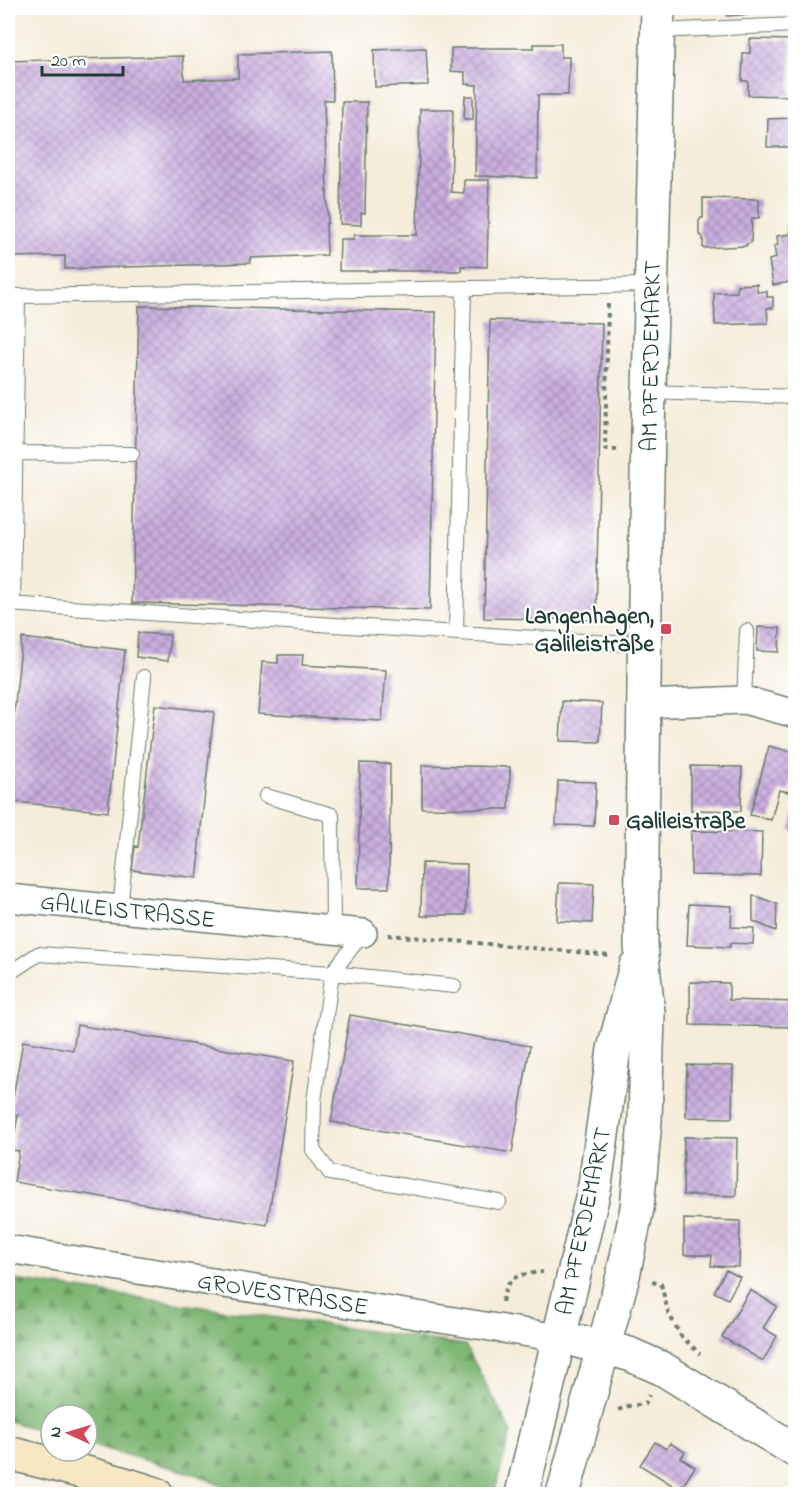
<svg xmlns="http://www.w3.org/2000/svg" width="803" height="1502" font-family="'Indie Flower',sans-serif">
<defs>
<pattern id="forest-firs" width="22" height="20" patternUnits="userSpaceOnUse" patternTransform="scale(1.5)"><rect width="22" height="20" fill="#7fb774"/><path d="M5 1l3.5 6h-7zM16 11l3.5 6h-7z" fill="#679660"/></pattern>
<pattern id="building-cross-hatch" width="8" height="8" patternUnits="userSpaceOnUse" patternTransform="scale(1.5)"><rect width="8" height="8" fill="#caaddf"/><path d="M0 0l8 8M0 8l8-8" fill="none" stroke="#a38eb6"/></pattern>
</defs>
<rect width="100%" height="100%" fill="#fff"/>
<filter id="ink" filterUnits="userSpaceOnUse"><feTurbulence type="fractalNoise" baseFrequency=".0167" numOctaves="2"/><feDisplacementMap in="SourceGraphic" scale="12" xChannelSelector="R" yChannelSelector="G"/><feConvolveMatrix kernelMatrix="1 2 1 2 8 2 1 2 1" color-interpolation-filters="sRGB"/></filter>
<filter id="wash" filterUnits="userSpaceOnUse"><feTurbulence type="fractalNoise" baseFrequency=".008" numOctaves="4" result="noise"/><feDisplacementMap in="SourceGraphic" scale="24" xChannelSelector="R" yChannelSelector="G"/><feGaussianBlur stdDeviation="1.35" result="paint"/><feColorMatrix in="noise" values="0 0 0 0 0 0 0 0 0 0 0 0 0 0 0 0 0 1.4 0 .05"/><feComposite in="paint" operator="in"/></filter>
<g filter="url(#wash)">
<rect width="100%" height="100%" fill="#f5edda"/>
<!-- forest -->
<path fill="url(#forest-firs)" stroke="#4f7a54" stroke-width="1.5" d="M8,1279L465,1345L511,1431L494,1494H240L198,1475L87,1444V1415H51V1433L8,1421Z"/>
<g id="blocks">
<!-- building -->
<path fill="url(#building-cross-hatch)" d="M726,8H750L751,14L727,16Z
M750,39L791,40L790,96L748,95V81H742L743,53H750Z
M534,44H561V57H569L568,95H538L537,178L475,176L477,85L465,84V72L451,71V48H534Z
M426,48L428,85L375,87L374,50Z
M332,51L333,100H324L328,223H326L327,255L250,258V263L65,269V256L8,257V61L183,56L184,80L238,78V54Z
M465,96H473V119H464Z
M342,102H367L365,213H361V225L340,224Z
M420,109H453L451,192L464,193V180H489L487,267L461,266V271H339L340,239H354V235H417Z
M793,118L792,147H767L768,119Z
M703,198L759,199V218H752L751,243L746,244V246L703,248V237L699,234V221L701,218H703Z
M790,225H796V281L773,285L769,260L776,258L774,246L778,245L777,236L791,234Z
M757,284V292L767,291V297H773V308H767L768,323L715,325L714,293L737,292V285Z
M139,306L436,312L430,610L132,603Z
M490,320L602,323L596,620L484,618Z
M758,627L780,628L779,652L757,651Z
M138,633L170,635L168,661L136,657Z
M22,638L125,650L108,812L8,801V769Z
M278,655H303L302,665L386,670L382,721L258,714L262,662L278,663Z
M562,701L602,703L600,742L560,741Z
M155,705L214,712L198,854H200L197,878L132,870L135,846L138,847Z
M769,746L796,753V766L788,792L779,790L771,820L750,815Z
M360,763L390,764L389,888H358Z
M422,765L510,767L509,809L422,808Z
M691,766L742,767L741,811L691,810Z
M558,781L596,782L594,826L556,825Z
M795,810H796V831L790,829Z
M691,831L762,832L761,876L691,875Z
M422,863L467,864L466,915H428V916H421Z
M559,883L594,884L592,923L557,921Z
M753,895L777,904L776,931L753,921Z
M689,904L732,906L731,927L754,928L753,944L730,943V947L687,945Z
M690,982L729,983V1000L796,1002V1027L690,1025Z
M350,1015L530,1046L512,1153L331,1122Z
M77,1025L294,1061L267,1225L14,1182L19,1151L12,1150L18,1115L10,1114L23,1041L73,1050Z
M687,1065L733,1066L732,1118L686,1117Z
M684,1137L737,1138L736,1196L683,1195Z
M684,1219L740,1221L739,1267L711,1266L712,1255H684Z
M726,1270L740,1277L728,1299L714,1292Z
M750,1290L777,1306L763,1328L777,1336L763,1361L722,1337Z
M655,1442L666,1449L670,1443L685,1452L681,1458L695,1467L680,1490L640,1465Z"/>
</g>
</g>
<g filter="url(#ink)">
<use href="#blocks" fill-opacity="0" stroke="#6a7b6e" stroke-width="1.5"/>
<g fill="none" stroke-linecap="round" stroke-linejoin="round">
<!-- service casing -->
<g stroke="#6a7b6e" stroke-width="16">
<path id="service" d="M657,31L796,25
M649,392L796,397
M15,453L132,454
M8,604L645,645
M13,604L18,296L651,285
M456,633L464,288
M744,700L747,631
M266,796L332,815L333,930
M120,909L144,677
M363,933L332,973L314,1101L313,1150L330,1173L499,1202
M8,971L11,972L38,954L332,973L454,986"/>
</g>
<!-- minor casing -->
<g stroke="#6a7b6e" stroke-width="30">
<path id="minor" d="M644,704L744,700L796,714
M8,898L363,933
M8,1249L559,1338"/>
</g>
<!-- tertiary casing -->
<g stroke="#6a7b6e" stroke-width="36">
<path id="tertiary" d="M581,1342L603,1347L629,1354L663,1369L796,1451
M522,1494L595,1185L614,1049L636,966
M563,1494L623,1276L637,1208L645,1121L648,1013L641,946L643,769L646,519L658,8"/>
</g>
<!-- secondary casing -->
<g stroke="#6a7b6e" stroke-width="36">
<path id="secondary" d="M8,1453C58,1465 108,1478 156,1494"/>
</g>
<!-- path -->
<path stroke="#6a7b6e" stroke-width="4" stroke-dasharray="4.5 4.5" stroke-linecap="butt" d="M608,304L605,449L617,450
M388,935L610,955
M652,1282L661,1284L668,1312L681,1336L700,1354
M502,1302C508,1274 517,1275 543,1272
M618,1410L628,1406L645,1404L649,1395"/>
<!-- service -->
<use href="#service" stroke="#fff" stroke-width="14"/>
<!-- minor -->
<use href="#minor" stroke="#fff" stroke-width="27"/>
<!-- tertiary -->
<use href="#tertiary" stroke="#fff" stroke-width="33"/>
<!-- secondary -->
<use href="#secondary" stroke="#f7e8c3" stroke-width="33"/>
</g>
</g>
<!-- markers -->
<g fill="#d1495b" stroke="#fff" stroke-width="2">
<rect x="660" y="623" width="12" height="12" rx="3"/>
<rect x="608" y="814" width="12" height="12" rx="3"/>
</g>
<g text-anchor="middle" stroke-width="4.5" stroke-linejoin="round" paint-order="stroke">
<!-- street labels -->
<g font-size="24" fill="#1f3d34" stroke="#fff">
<text transform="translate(650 356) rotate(-89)" y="8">AM PFERDEMARKT</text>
<text transform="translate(128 910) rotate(6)" y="8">GALILEISTRASSE</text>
<text transform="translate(583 1221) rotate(-78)" y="8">AM PFERDEMARKT</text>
<text transform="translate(283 1293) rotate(9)" y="8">GROVESTRASSE</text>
</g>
<!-- poi labels -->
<g font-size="24" font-weight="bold" fill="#1f3d34" stroke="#fff" text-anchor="end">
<text x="654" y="623">Langenhagen,<tspan x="654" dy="28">Galileistraße</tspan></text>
<text x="626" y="828" text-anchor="start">Galileistraße</text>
</g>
</g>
<!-- margin -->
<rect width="803" height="1502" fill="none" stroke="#fff" stroke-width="30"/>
<!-- north arrow -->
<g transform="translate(69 1433) rotate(274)"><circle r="28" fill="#ffffff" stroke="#a5b1ae" stroke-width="1.5"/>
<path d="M0-4.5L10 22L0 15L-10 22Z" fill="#d1495b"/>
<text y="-9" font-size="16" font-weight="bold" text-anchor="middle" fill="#1f3d34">N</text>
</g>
<!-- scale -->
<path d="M42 66v9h81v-9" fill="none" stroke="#1f3d34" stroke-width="3"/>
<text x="51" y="66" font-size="18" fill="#1f3d34" stroke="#ffffff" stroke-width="4.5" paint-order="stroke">20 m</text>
</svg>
